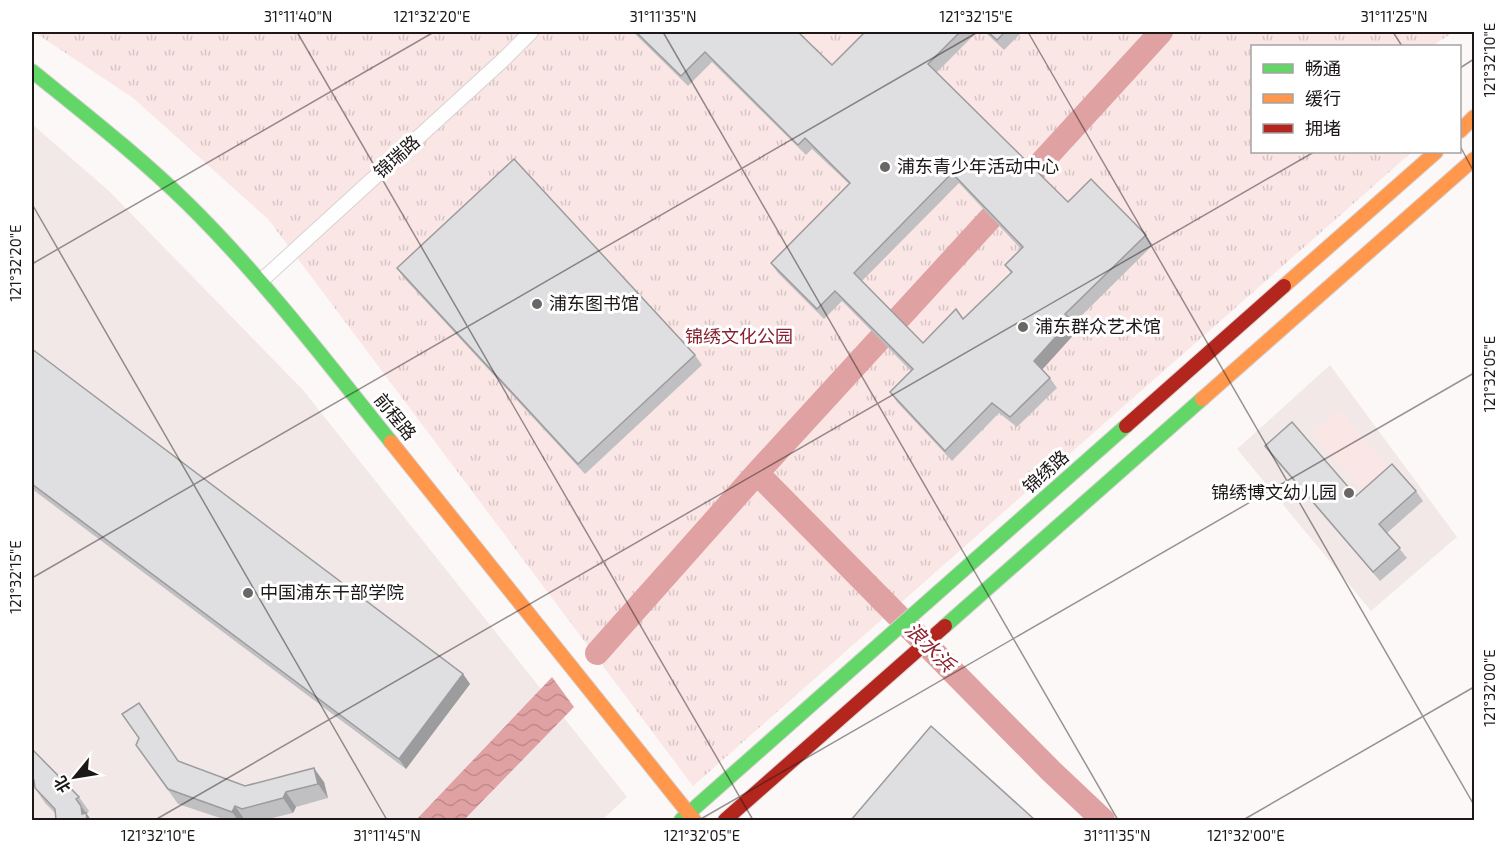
<svg xmlns="http://www.w3.org/2000/svg" width="1506" height="852" font-family="'Exo 2','Noto Sans SC',sans-serif">
<defs>
<pattern id="grass-tufts" width="24" height="20" patternUnits="userSpaceOnUse" patternTransform="scale(1.5)"><rect width="24" height="20" fill="#fbe6e6"/><path d="M3 7l-1-3M5 7V3M7 7l1-3M15 17l-1-3M17 17v-4M19 17l1-3" fill="none" stroke="#d7c5c5"/></pattern>
<pattern id="water-waves" width="16" height="10" patternUnits="userSpaceOnUse" patternTransform="scale(1.5)"><rect width="16" height="10" fill="#e0a1a3"/><path d="M0 5q4-4 8 0t8 0" fill="none" stroke="#c08a8c"/></pattern>
</defs>
<rect width="100%" height="100%" fill="#fdf8f8"/>
<!-- built -->
<path fill="#f3e8e8" d="M32,124L109,191L303,390L627,797L602,820H32Z
M1330,365L1457,537L1371,611L1237,449Z"/>
<!-- grass -->
<path fill="url(#grass-tufts)" d="M34,32H1454L1432,46H1252V152H1412L693,786L268,219L133,98Z"/>
<!-- pitch -->
<path fill="#fbe6e6" d="M1339,410L1391,470L1365,493L1312,433Z"/>
<!-- water -->
<path fill="url(#water-waves)" d="M552,677L574,707L464,820H416Z"/>
<g fill="none" stroke-linecap="round" stroke-linejoin="round">
<!-- river -->
<path stroke="#e0a1a3" stroke-width="24" d="M757,473L1051,771L1103,820
M597,653L757,473L1161,32"/>
<!-- street casing -->
<g stroke="#d7d2d2" stroke-width="16">
<path id="street" d="M261,281L503,60L531,32"/>
</g>
<!-- fast casing -->
<g stroke="#d7d2d2" stroke-width="16">
<path id="fast" d="M32,71C85,114 139,156 188,204C262,277 326,361 391,442
M945,626L1202,399
M681,820L1126,426"/>
</g>
<!-- slow casing -->
<g stroke="#d7d2d2" stroke-width="16">
<path id="slow" d="M1460,131L1474,117
M1284,286L1436,152
M1202,399L1474,159
M391,442L694,820"/>
</g>
<!-- jam casing -->
<g stroke="#d7d2d2" stroke-width="16">
<path id="jam" d="M1126,426L1284,286
M725,820L945,626"/>
</g>
<!-- street -->
<use href="#street" stroke="#fffefe" stroke-width="14"/>
<!-- fast -->
<use href="#fast" stroke="#63d668" stroke-width="14"/>
<!-- slow -->
<use href="#slow" stroke="#ff974d" stroke-width="14"/>
<!-- jam -->
<use href="#jam" stroke="#b3261e" stroke-width="14"/>
</g>
<!-- wall -->
<path fill="#c0c0c2" fill-rule="evenodd" d="M633,32H798L832,65L865,32H977L936,73L1068,202L1146,235L1153,245L1073,324L1078,330L1042,369L1050,378L1057,388L1017,427L999,413L952,461L897,402L890,392L911,371L842,301L824,319L778,273L771,263L849,184L812,149L806,155L712,62L688,86ZM959,183L1021,249L1005,265L1011,273L963,319L923,343L862,281Z
M985,32H1022L1004,50Z
M397,268L695,355L702,365L585,474L404,278Z
M32,349L463,674L470,684L406,769L32,489Z
M1265,446L1356,496L1416,491L1423,501L1387,533L1407,558L1380,581L1271,455Z
M139,738L179,761L245,786L324,782L328,798L296,807L293,813L264,820H226L178,804L136,745Z
M32,749L79,797L89,811L87,814L91,820H56L55,813L45,803L35,788V783L32,780Z"/>
<!-- shaded-wall -->
<path fill="#9c9c9e" d="M1071,320L1078,330L1041,371L1034,361Z
M463,674L470,684L406,769L399,759Z
M314,768L324,782L328,798L318,784Z
M286,792L296,807L293,813L283,798Z
M81,806L91,820H87L82,814Z
M235,806L245,820H238L232,812Z"/>
<!-- building -->
<path fill="#dfdfe1" stroke="#9c9c9e" stroke-width="1.5" fill-rule="evenodd" d="M636,32H798L832,65L865,32H960L928,64L1068,202L1091,179L1146,235L1065,314L1071,320L1034,361L1050,378L1010,417L992,403L945,451L890,392L913,369L835,291L817,309L771,263L850,183L805,138L798,145L705,52L681,76ZM952,173L1023,247L1005,265L1012,272L963,319L956,309L923,343L854,273Z
M988,32H1005L997,40Z
M514,159L695,355L578,464L397,268Z
M32,349L463,674L399,759L32,484Z
M1292,422L1356,496L1392,464L1416,491L1379,524L1400,548L1373,572L1265,446Z
M139,703L178,761L245,786L314,768L318,784L286,792L283,798L242,809L235,806L232,812L168,789L136,745L139,738L122,714Z
M931,726L1035,820H851Z
M32,749L79,797L76,799L81,806L82,814L86,813L87,820H56L55,809L35,788L34,780L32,777Z"/>
<!-- ticks -->
<path fill="none" stroke="#1d1717" stroke-width="1.5" stroke-opacity="0.45" d="M297,32L753,820M663,32L1118,820M1028,32L1474,805M1393,32L1402,46M1460,68L1474,59M1460,146L1474,172M32,204L387,820M32,264L434,32M32,578L978,32M155,820L1314,152M699,820L1474,373M1243,820L1474,687"/>
<!-- markers -->
<g fill="#6b6666" stroke="#fff" stroke-width="2">
<circle cx="885" cy="167" r="6"/>
<circle cx="537" cy="304" r="6"/>
<circle cx="1023" cy="327" r="6"/>
<circle cx="1349" cy="493" r="6"/>
<circle cx="248" cy="593" r="6"/>
</g>
<g text-anchor="middle" stroke-width="6" stroke-linejoin="round" paint-order="stroke">
<!-- street labels -->
<g font-size="18" fill="#1d1717" stroke="#fff">
<text transform="translate(397 157) rotate(-42)" y="6">锦瑞路</text>
<text transform="translate(395 417) rotate(51)" y="6">前程路</text>
<text transform="translate(1046 472) rotate(-42)" y="6">锦绣路</text>
</g>
<!-- poi labels -->
<g font-size="18" fill="#1d1717" stroke="#fff" text-anchor="start">
<text x="897" y="173">浦东青少年活动中心</text>
<text x="549" y="310">浦东图书馆</text>
<text x="1035" y="333">浦东群众艺术馆</text>
<text x="1337" y="499" text-anchor="end">锦绣博文幼儿园</text>
<text x="260" y="599">中国浦东干部学院</text>
</g>
<!-- park labels -->
<g font-size="18" fill="#89202e" stroke="#fff">
<text x="739" y="343">锦绣文化公园</text>
</g>
<!-- water labels -->
<g font-size="20" font-style="italic" fill="#89212f" stroke="#fff">
<text transform="translate(930 647) rotate(45)" y="7">浪水浜</text>
</g>
</g>
<!-- border -->
<rect width="1506" height="852" fill="none" stroke="#ffffff" stroke-width="66"/>
<!-- legend -->
<rect x="1251" y="45" width="210" height="108" fill="#ffffff" stroke="#a5a2a2" stroke-width="1.5"/>
<rect x="1263" y="64" width="30" height="9" fill="#63d668" stroke="#a5a2a2" stroke-width="1.5"/>
<text x="1305" y="75" font-size="18" fill="#1d1717">畅通</text>
<rect x="1263" y="94" width="30" height="9" fill="#ff974d" stroke="#a5a2a2" stroke-width="1.5"/>
<text x="1305" y="105" font-size="18" fill="#1d1717">缓行</text>
<rect x="1263" y="124" width="30" height="9" fill="#b3261e" stroke="#a5a2a2" stroke-width="1.5"/>
<text x="1305" y="135" font-size="18" fill="#1d1717">拥堵</text>
<!-- north arrow -->
<g transform="translate(75 777) rotate(240)" stroke="#ffffff" stroke-width="4.5" paint-order="stroke">
<path d="M0-4.5L10 22L0 15L-10 22Z" fill="#1d1717"/>
<text y="-9" font-size="16" font-weight="bold" text-anchor="middle" fill="#1d1717">北</text>
</g>
<rect x="33" y="33" width="1440" height="786" fill="none" stroke="#1d1717" stroke-width="2"/>
<g font-size="15" text-anchor="middle" fill="#1d1717">
<text x="298" y="22">31°11'40"N</text>
<text x="432" y="22">121°32'20"E</text>
<text x="663" y="22">31°11'35"N</text>
<text x="976" y="22">121°32'15"E</text>
<text x="1394" y="22">31°11'25"N</text>
<text transform="translate(1490 60) rotate(-90)" y="5">121°32'10"E</text>
<text transform="translate(16 263) rotate(-90)" y="5">121°32'20"E</text>
<text transform="translate(1490 374) rotate(-90)" y="5">121°32'05"E</text>
<text transform="translate(16 577) rotate(-90)" y="5">121°32'15"E</text>
<text transform="translate(1490 688) rotate(-90)" y="5">121°32'00"E</text>
<text x="158" y="841">121°32'10"E</text>
<text x="387" y="841">31°11'45"N</text>
<text x="702" y="841">121°32'05"E</text>
<text x="1117" y="841">31°11'35"N</text>
<text x="1246" y="841">121°32'00"E</text>
</g>
</svg>
